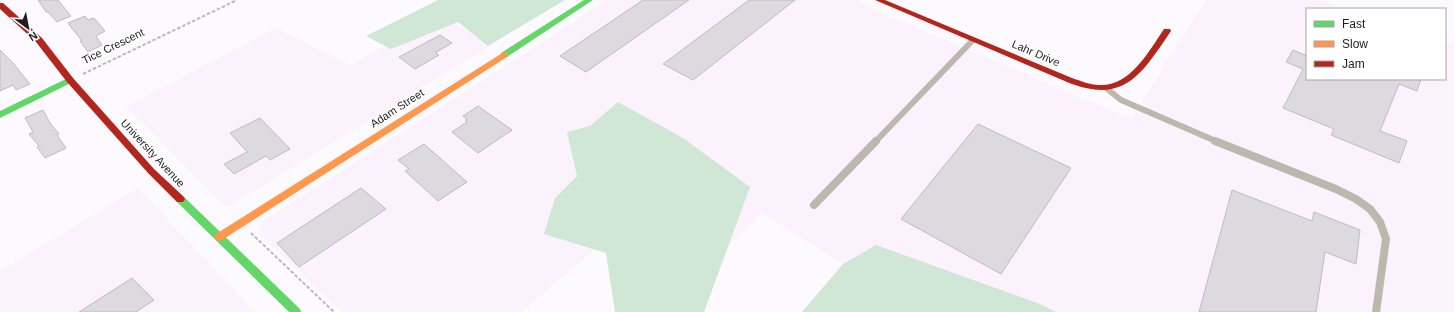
<svg xmlns="http://www.w3.org/2000/svg" width="1454" height="312" font-family="Helvetica,sans-serif">
<rect width="100%" height="100%" fill="#fcfafe"/>
<!-- industrial -->
<path fill="#fbf2fe" d="M608,0H861L858,3L1131,119L1206,0H1319L1347,9H1307V79H1445V41L1454,44V312H919L762,213L711,263L636,213L522,312H342L257,232L262,222Z
M440,14L491,45L227,208L126,106L276,28L351,65Z
M138,188L255,312H0V271Z"/>
<!-- green -->
<path fill="#cfe7d4" d="M438,0H565L488,46L458,22L391,49L366,36Z
M618,102L683,138L750,187L704,312H615L606,253L544,234L555,198L577,176L567,132L590,126Z
M876,245L1040,304L1056,312H802L843,264Z"/>
<!-- building -->
<path fill="#dcdade" stroke="#bebcc0" d="M38,0H58L71,16L57,22L48,12H46Z
M643,0H689L586,72L560,56Z
M749,0H795L693,80L663,64Z
M85,16L88,20L94,18L105,31L96,36L102,45L88,52L80,41H82L68,23Z
M440,35L452,43L435,53L439,55L415,69L399,57Z
M0,50L13,63L30,84L16,90L13,85L0,91Z
M1293,50L1307,56V79H1421L1417,91L1399,84L1380,131L1407,141L1399,163L1331,135L1334,129L1283,108L1303,69L1286,62Z
M478,106L512,130L478,153L452,132L467,122L465,120L467,119L463,116Z
M43,110L50,123L59,134L57,135L66,148L45,158L37,147L39,146L29,134L33,132L25,118Z
M260,118L290,149L270,160L266,156L234,174L224,164L247,152L230,133Z
M978,124L1071,168L1001,274L901,219Z
M424,144L467,182L438,201L405,171L409,169L398,160Z
M361,188L386,209L299,267L277,243Z
M1232,190L1312,221L1314,212L1360,230L1356,264L1325,252L1316,312H1199Z
M132,278L154,300L136,312H79Z"/>
<g fill="none" stroke-linecap="round" stroke-linejoin="round">
<!-- path -->
<path stroke="#bdb9b4" stroke-width="2" stroke-dasharray="3.5 2" stroke-linecap="butt" d="M83,74L237,0
M251,233L334,312"/>
<!-- lane-far1 -->
<path stroke="#beb7ae" stroke-width="6" d="M1106,88L1121,100L1218,142
M875,142L973,40"/>
<!-- lane -->
<path stroke="#beb7ae" stroke-width="8" d="M1215,141L1336,189L1356,199L1370,209L1380,222L1386,239L1376,312
M814,205L876,141"/>
<!-- fast -->
<path fill="#63d668" fill-rule="evenodd" d="M584,0H593L507,57H501L500,55L501,53Z
M70,77L73,78L74,80L73,82L0,118V111Z
M180,195L183,196L300,309L301,312H289L177,202L175,199L177,196Z"/>
<!-- slow -->
<path fill="#ff974d" fill-rule="evenodd" d="M504,52L507,53L508,55L507,57L222,240L219,241L216,240L214,237L216,234Z"/>
<!-- jam -->
<path fill="#b3261e" fill-rule="evenodd" d="M875,0H885L1072,78C1081,81 1090,85 1099,85C1130,87 1149,51 1164,29H1170L1171,31C1141,75 1124,105 1067,82Z
M0,3H3L42,38L73,78L154,169L183,196L185,199L183,202H177L148,173L67,82L36,42L0,9Z"/>
</g>
<g text-anchor="middle" stroke-width="3.5" stroke-linejoin="round" paint-order="stroke">
<!-- street labels -->
<g font-size="11" fill="#201d21" stroke="#fff">
<text transform="translate(113 46) rotate(-26)" y="4">Tice Crescent</text>
<text transform="translate(1036 53) rotate(23)" y="4">Lahr Drive</text>
<text transform="translate(397 108) rotate(-33)" y="4">Adam Street</text>
<text transform="translate(153 153) rotate(47)" y="4">University Avenue</text>
</g>
</g>
<!-- legend -->
<rect x="1306" y="8" width="140" height="72" fill="#ffffff" stroke="#a6a5a6"/>
<rect x="1314" y="21" width="20" height="6" fill="#63d668" stroke="#a6a5a6"/>
<text x="1342" y="28" font-size="12" fill="#201d21">Fast</text>
<rect x="1314" y="41" width="20" height="6" fill="#ff974d" stroke="#a6a5a6"/>
<text x="1342" y="48" font-size="12" fill="#201d21">Slow</text>
<rect x="1314" y="61" width="20" height="6" fill="#b3261e" stroke="#a6a5a6"/>
<text x="1342" y="68" font-size="12" fill="#201d21">Jam</text>
<!-- north arrow -->
<g transform="translate(28 28) rotate(148)" stroke="#ffffff" stroke-width="3" paint-order="stroke">
<path d="M0-3L7 15L0 10L-7 15Z" fill="#201d21"/>
<text y="-6" font-size="11" font-weight="bold" text-anchor="middle" fill="#201d21">N</text>
</g>
</svg>
